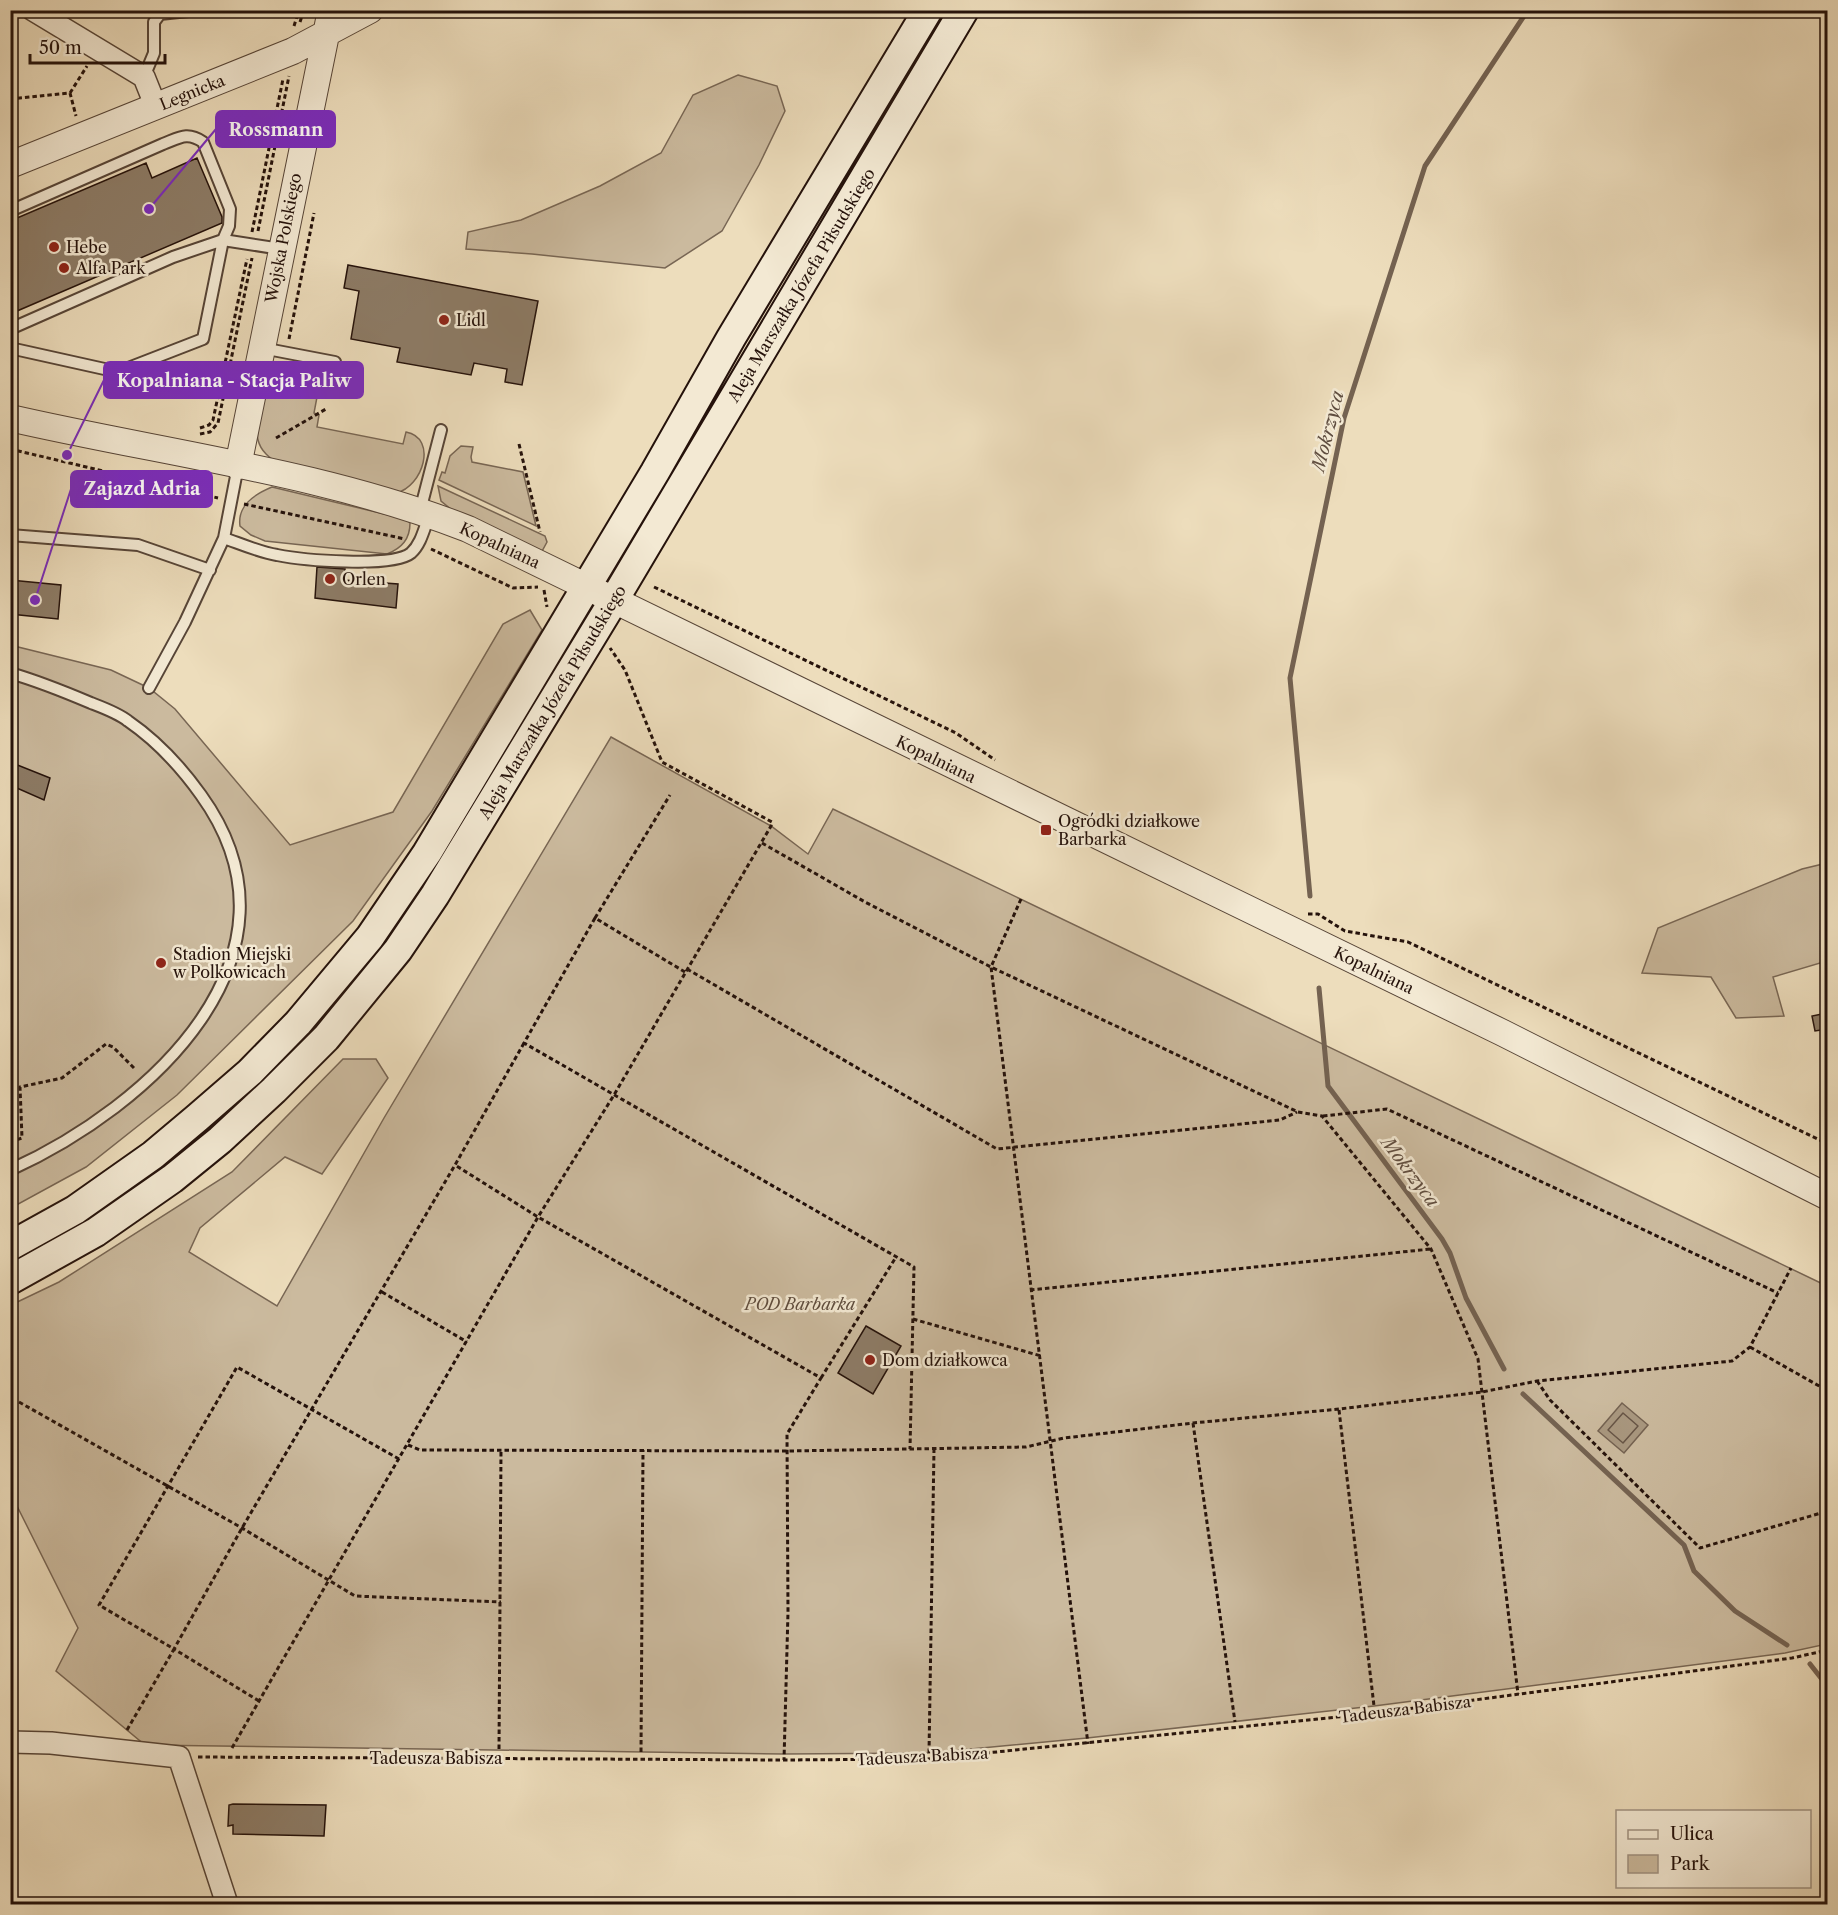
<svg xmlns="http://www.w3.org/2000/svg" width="1838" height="1915" font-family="'Libre Caslon Text',serif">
<rect width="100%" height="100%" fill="#edddbc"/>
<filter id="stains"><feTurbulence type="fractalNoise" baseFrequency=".00333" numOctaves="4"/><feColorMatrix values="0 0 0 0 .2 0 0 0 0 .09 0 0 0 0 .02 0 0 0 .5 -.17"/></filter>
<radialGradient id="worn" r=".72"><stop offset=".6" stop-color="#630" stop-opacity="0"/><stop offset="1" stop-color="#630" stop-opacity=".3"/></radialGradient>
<!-- green -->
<path fill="#cbba9e" stroke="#786654" stroke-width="1.5" d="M738,75L777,86L785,111L759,165L722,231L665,268L532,254L466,249L468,232L521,220L600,186L661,153L693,95Z
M290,366L310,370L320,381L314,413L319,415L317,427L403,444L406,432C438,438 423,487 396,493L280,465C270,458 261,452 258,440C255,429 267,385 273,374Z
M461,446L473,447L471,457L472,462L523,472L536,526L439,480L442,472L445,473L450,456Z
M438,486L545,536L547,542L541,553L458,515L441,501Z
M272,487L405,519L410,523C410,539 402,548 387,554L265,541L251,535L240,526C237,505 255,494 272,487Z
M530,610L542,630L432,811L353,921L177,1095L86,1167L11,1208L10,645L111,670L149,688L175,709L290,845L393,812L503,624Z
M611,737L771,826L808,854L833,809L1827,1286V1644L1785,1653L1374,1706L1087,1738L929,1753L784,1754L145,1745L56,1671L78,1628L11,1494V1305L59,1282L232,1172L343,1059H376L388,1078L322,1174L285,1157L200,1228L189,1252L277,1306L384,1118Z
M1827,863V961L1773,977L1784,1016L1736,1018L1711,977L1642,973L1658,928L1802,869Z"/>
<!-- water -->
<path fill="#a99880" stroke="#746251" stroke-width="1.5" d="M1622,1403L1648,1425L1624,1453L1598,1431Z"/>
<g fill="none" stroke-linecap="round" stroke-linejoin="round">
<!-- shore -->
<path stroke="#675546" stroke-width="1.5" d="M1623,1413L1638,1426L1623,1443L1608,1430Z"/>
<!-- stream -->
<path stroke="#746251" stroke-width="5" d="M1310,896L1290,678L1344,418L1425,166L1528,10
M1319,988L1328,1086L1442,1239L1450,1253L1466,1298L1504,1369
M1523,1394L1684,1545L1694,1571L1735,1611L1787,1645
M1810,1664L1828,1687"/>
</g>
<!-- building -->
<path fill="#8d7c67" stroke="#25120b" stroke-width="1.5" d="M197,158L222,217V223L10,314V221L146,163L152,178Z
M348,265L538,301L522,385L505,382L507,369L474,363L471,375L397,362L400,348L351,339L359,291L344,288Z
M317,567L345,569L344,580L398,584L396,608L315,598Z
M10,580L61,585L58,619L10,614Z
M10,762L50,778L44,800L10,785Z
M1827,1013V1029L1815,1031L1812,1016Z
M866,1326L901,1346L873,1394L838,1373Z
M233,1804L326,1805L324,1836L233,1834V1825L228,1826L229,1805Z"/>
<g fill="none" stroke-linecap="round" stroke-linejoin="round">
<!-- service casing -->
<g stroke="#574537" stroke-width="14">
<path id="service" d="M144,77L154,53V22L160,14L198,10
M10,211L163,144C179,138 187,131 203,142L230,209L229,226L223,240L203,339L118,372L10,348
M10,329L173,257L223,240L281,249
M262,348L335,362
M420,511L441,430
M10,535L138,545L210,570
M224,538C241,544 259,552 277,555C301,560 393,568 411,553C421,544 424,529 429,516
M10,673C38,681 65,692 91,703C104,708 118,713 128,721C157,741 181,767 201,795C317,956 149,1107 10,1170
M149,688L185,622L224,538L238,466"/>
</g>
<!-- minor casing -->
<g stroke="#574537" stroke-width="24">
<path id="minor" d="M33,10L144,77L156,107
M10,1742L51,1743L179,1757L227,1904"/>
</g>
<!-- tertiary casing -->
<g stroke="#574537" stroke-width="28">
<path id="tertiary" d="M10,165L293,51L370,10
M10,418C162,453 323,472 468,529L1503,1033L1828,1197
M238,466L331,10"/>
</g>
<!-- secondary casing -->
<g stroke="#25120b" stroke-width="32">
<path id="secondary" d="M10,1246L75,1210L153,1155L197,1118L250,1072L298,1023L370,937L427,853L655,472L731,338L928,10
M10,1280L96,1232L172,1179L220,1140L274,1090L326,1038L398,950L435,895L614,600L964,10"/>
</g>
<!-- path -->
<path stroke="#25120b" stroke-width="3" stroke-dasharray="4.5 3" stroke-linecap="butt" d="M300,22L304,10
M294,26L299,10
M70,93L87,66
M10,99L70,93L76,116
M258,231L289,76
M252,232L283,79
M289,339L314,213
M200,428L209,425L213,420L247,259
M200,434L210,432L218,423L252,258
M276,438L326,409
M519,444L540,532
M10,449L218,498
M177,484L179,474
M182,491L185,475
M244,504L405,539
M431,549L513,588L538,587
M654,587L956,733L995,760
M544,590L547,607
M762,843L865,902L991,967L1298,1112L1322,1116L1431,1249L1478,1359L1518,1694
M1021,899L991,967L1088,1744
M1308,914H1318L1345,931L1408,942L1828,1144
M595,918L670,795
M687,969L997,1149L1280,1120L1297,1112
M685,972L595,918L524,1043L914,1267L910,1449
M524,1043L455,1165L538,1217L821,1378L787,1434L788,1612L784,1760
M1323,1116L1387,1109L1778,1293
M10,1142L22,1138L20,1087L62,1078L106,1044L113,1047L136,1070
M1030,1290L1431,1249
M382,1292L467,1342
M913,1319L1041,1356
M1750,1347L1828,1391
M821,1378L896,1257
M1537,1381L1550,1400L1700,1548L1828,1511
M19,1402L242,1528L355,1596L501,1602
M1339,1410L1374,1706
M1193,1423L1235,1722
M408,1445L420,1450L788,1451L1026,1447L1064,1438L1193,1423L1339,1409L1482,1392L1537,1381L1732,1361L1750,1347L1791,1268
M259,1701L174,1649L242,1528L455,1165
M127,1730L174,1649L99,1605L237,1367L399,1459
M232,1748L538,1217L614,1095L771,826L772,822L662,762L625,670L610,648
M499,1749L501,1449
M641,1752L643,1450
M929,1753L934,1449
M198,1757L784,1760L928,1759L1376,1713L1792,1658L1828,1650"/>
<!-- service -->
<use href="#service" stroke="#f3e9d3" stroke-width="10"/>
<!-- minor -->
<use href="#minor" stroke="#f3e9d3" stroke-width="21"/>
<!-- tertiary -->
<use href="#tertiary" stroke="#f3e9d3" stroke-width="26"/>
<!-- secondary -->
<use href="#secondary" stroke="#f3e9d3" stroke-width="28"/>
</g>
<!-- markers -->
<g fill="#8f2418" stroke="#f3e9d3" stroke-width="2">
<circle cx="54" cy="247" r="6"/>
<circle cx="64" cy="268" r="6"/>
<circle cx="444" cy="320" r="6"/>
<circle cx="330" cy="579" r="6"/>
<rect x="1040" y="824" width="12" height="12" rx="3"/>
<circle cx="161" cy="963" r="6"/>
<circle cx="870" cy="1360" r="6"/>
</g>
<g text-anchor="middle" stroke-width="5" stroke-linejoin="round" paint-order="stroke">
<!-- street labels -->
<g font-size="16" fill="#25120b" stroke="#f3e9d3">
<text transform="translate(192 92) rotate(-22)" y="6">Legnicka</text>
<text transform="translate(283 238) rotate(-79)" y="6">Wojska Polskiego</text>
<text transform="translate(801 285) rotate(-59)" y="6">Aleja Marszałka Józefa Piłsudskiego</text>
<text transform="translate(500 545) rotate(25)" y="6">Kopalniana</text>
<text transform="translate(552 702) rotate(-59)" y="6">Aleja Marszałka Józefa Piłsudskiego</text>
<text transform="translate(936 759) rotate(26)" y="6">Kopalniana</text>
<text transform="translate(1374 970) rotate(26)" y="6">Kopalniana</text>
<text transform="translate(1405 1709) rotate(-7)" y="6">Tadeusza Babisza</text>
<text transform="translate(922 1756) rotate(-3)" y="6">Tadeusza Babisza</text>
<text x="436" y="1764">Tadeusza Babisza</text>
</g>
<!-- poi labels -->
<g font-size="16" fill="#25120b" stroke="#f3e9d3" text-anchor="start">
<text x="66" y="253">Hebe</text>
<text x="76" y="274">Alfa Park</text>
<text x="456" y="326">Lidl</text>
<text x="342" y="585">Orlen</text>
<text x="1058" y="827">Ogródki działkowe<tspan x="1058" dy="18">Barbarka</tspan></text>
<text x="173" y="960">Stadion Miejski<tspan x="173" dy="18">w Polkowicach</tspan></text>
<text x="882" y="1366">Dom działkowca</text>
</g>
<!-- park labels -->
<g font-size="16" font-style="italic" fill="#5f4d3e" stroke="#f3e9d3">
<text x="800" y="1310">POD Barbarka</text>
</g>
<!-- water labels -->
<g font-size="18" font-style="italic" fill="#604e40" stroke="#f3e9d3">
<text transform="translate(1328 431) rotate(-76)" y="6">Mokrzyca</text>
<text transform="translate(1410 1172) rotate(53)" y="6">Mokrzyca</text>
</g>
</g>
<!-- callouts -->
<path fill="none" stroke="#7b2cbf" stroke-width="2" d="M149 209L216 129M67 455L104 380M35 600L71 489"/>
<g fill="#7b2cbf" stroke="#f3e9d3" stroke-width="2">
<circle cx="149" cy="209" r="6"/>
<circle cx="67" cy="455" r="6"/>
<circle cx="35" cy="600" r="6"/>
</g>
<g fill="#7b2cbf" stroke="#7b2cbf" stroke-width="2">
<rect x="216" y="111" width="119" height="36" rx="6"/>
<rect x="104" y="362" width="259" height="36" rx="6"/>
<rect x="71" y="471" width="141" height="36" rx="6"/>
</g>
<g font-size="18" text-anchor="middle" font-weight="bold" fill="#fff">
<text x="276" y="136">Rossmann</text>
<text x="234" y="387">Kopalniana - Stacja Paliw</text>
<text x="142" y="495">Zajazd Adria</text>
</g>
<!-- margin -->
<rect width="1838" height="1915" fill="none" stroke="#edddbc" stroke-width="36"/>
<rect x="12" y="12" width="1814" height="1891" fill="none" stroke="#25120b" stroke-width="3"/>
<rect x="18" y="18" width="1802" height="1879" fill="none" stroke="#25120b" stroke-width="1.5"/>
<!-- legend -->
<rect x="1616" y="1810" width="195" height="78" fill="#f3e9d3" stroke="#a19383" stroke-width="1.5"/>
<rect x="1628" y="1830" width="30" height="9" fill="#f3e9d3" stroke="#a19383" stroke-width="1.5"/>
<text x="1670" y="1840" font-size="18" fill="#25120b">Ulica</text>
<rect x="1628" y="1855" width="30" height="18" fill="#cbba9e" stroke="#a19383" stroke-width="1.5"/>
<text x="1670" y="1870" font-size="18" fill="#25120b">Park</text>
<!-- scale -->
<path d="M30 54v9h135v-9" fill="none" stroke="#25120b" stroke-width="3"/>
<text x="39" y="54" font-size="18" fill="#25120b" stroke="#f3e9d3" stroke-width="4.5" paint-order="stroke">50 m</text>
<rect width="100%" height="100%" filter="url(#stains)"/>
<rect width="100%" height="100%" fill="url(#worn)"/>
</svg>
